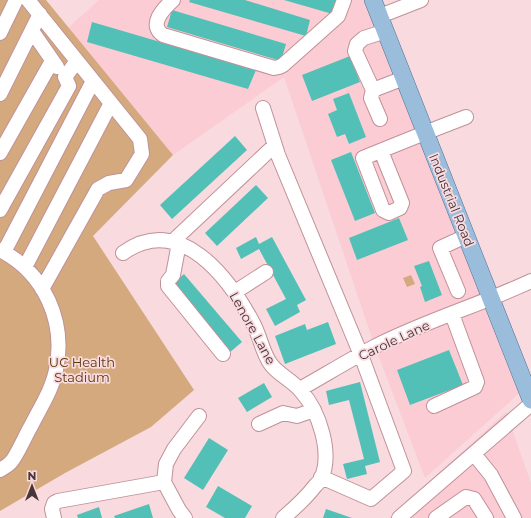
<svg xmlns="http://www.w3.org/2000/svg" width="531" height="518" font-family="Montserrat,sans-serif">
<rect width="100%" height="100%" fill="#f8dadf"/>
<!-- built -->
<path fill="#fbccd4" d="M99,0H373L526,387L425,478L375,347L284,77L173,155L68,28Z
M506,412L531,483V518H389Z"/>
<!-- green -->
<path fill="#d4a97e" d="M0,0H46L173,155L93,236L194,390L151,427L65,473L0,511Z
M411,275L415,284L407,287L403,278Z"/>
<!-- building -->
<path fill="#52c0b6" d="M190,0H245L310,20L306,36L189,2Z
M284,0H342L336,15Z
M172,10L286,44L281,61L167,27Z
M92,22L256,70L248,89L87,42Z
M350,56L360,82L312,101L302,75Z
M349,93L366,137L349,144L345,134L337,137L328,114L337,110L333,99Z
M235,136L247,150L172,219L160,205Z
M351,152L375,213L355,221L331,160Z
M256,185L268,198L217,246L205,233Z
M399,218L408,240L357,260L349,238Z
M256,237L259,244L272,237L306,300L297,305L300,312L275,326L266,309L286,299L259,249L241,259L236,248Z
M429,261L442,295L425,302L420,287L422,286L414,266Z
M184,274L242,342L229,353L171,285Z
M328,322L336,344L285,364L275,336L305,324L307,330Z
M449,350L463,385L410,405L397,370Z
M360,382L380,462L365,466L367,474L347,479L343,464L364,459L349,400L329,405L326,391Z
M264,383L272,397L247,412L238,398Z
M209,438L228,450L203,490L184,478Z
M218,486L252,506L245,518H225L206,507Z
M149,504L153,518H115L114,516Z
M99,507L102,518H78L77,515Z
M326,509L352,518H323Z"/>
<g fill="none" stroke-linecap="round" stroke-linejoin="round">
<!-- minor casing -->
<g stroke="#c09199" stroke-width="16">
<path id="minor" d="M28,0L140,139L142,154L126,180L109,183L98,189L42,289
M173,0C163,9 148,25 163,35L274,68L279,67L283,65L338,16L344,0
M380,16L421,0
M32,31L57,67
M0,33L16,0
M373,90L355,51L357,44L364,38L386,31
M0,94L40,14
M263,108L278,155L361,355L404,471L371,499L321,477
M380,119L371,98L373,90L404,78
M381,151L402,203L400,208L389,213L383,210L363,158C397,144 432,130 466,117
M0,153L52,61
M0,210L69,86L65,77L77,61
M172,242L275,145
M179,243L173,275L168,281V286L223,354
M0,250C45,273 66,322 56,370C52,390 40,408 31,426C26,434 16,458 10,463C7,466 3,468 0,470
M4,252L93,81
M123,253C180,212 229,278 253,323C260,336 262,351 270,363C277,374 292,380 301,391C319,411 333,453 321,479C320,481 317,484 315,486C305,499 296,507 283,518
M25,267L111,103
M458,291L440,248L466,236
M235,292L266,272
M300,389C325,375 349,360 374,347C425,321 480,305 531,281
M434,406L475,387L477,382L452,314
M259,424L283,413L297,416L314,410
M474,454L491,475L514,518
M164,482L166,464L174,449L199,416
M164,482L179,510L185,518
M54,518L52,509L54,503L58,501L164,482
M399,518L531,404
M436,518L466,497L474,499L486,518"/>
</g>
<!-- major casing -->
<g stroke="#527194" stroke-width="18">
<path id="major" d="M373,0L531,400"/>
</g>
<!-- minor -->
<use href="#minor" stroke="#fff" stroke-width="14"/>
<!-- major -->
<use href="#major" stroke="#9abddc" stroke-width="17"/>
</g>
<g text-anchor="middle" stroke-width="3.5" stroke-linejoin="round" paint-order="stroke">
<!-- street labels -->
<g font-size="13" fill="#483538" stroke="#f8dadf">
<text transform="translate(452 200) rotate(68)" y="5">Industrial Road</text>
<text transform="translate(253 328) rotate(61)" y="5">Lenore Lane</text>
<text transform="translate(394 340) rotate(-25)" y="5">Carole Lane</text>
</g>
<!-- park labels -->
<g font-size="13" fill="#5b3705" stroke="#f8dadf">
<text x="82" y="367">UC Health<tspan x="82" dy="15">Stadium</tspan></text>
</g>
</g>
<!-- north arrow -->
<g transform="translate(32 486)" stroke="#f8dadf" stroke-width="3" paint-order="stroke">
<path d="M0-3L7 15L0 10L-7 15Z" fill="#483538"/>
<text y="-6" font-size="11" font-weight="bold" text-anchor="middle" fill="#483538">N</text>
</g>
</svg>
